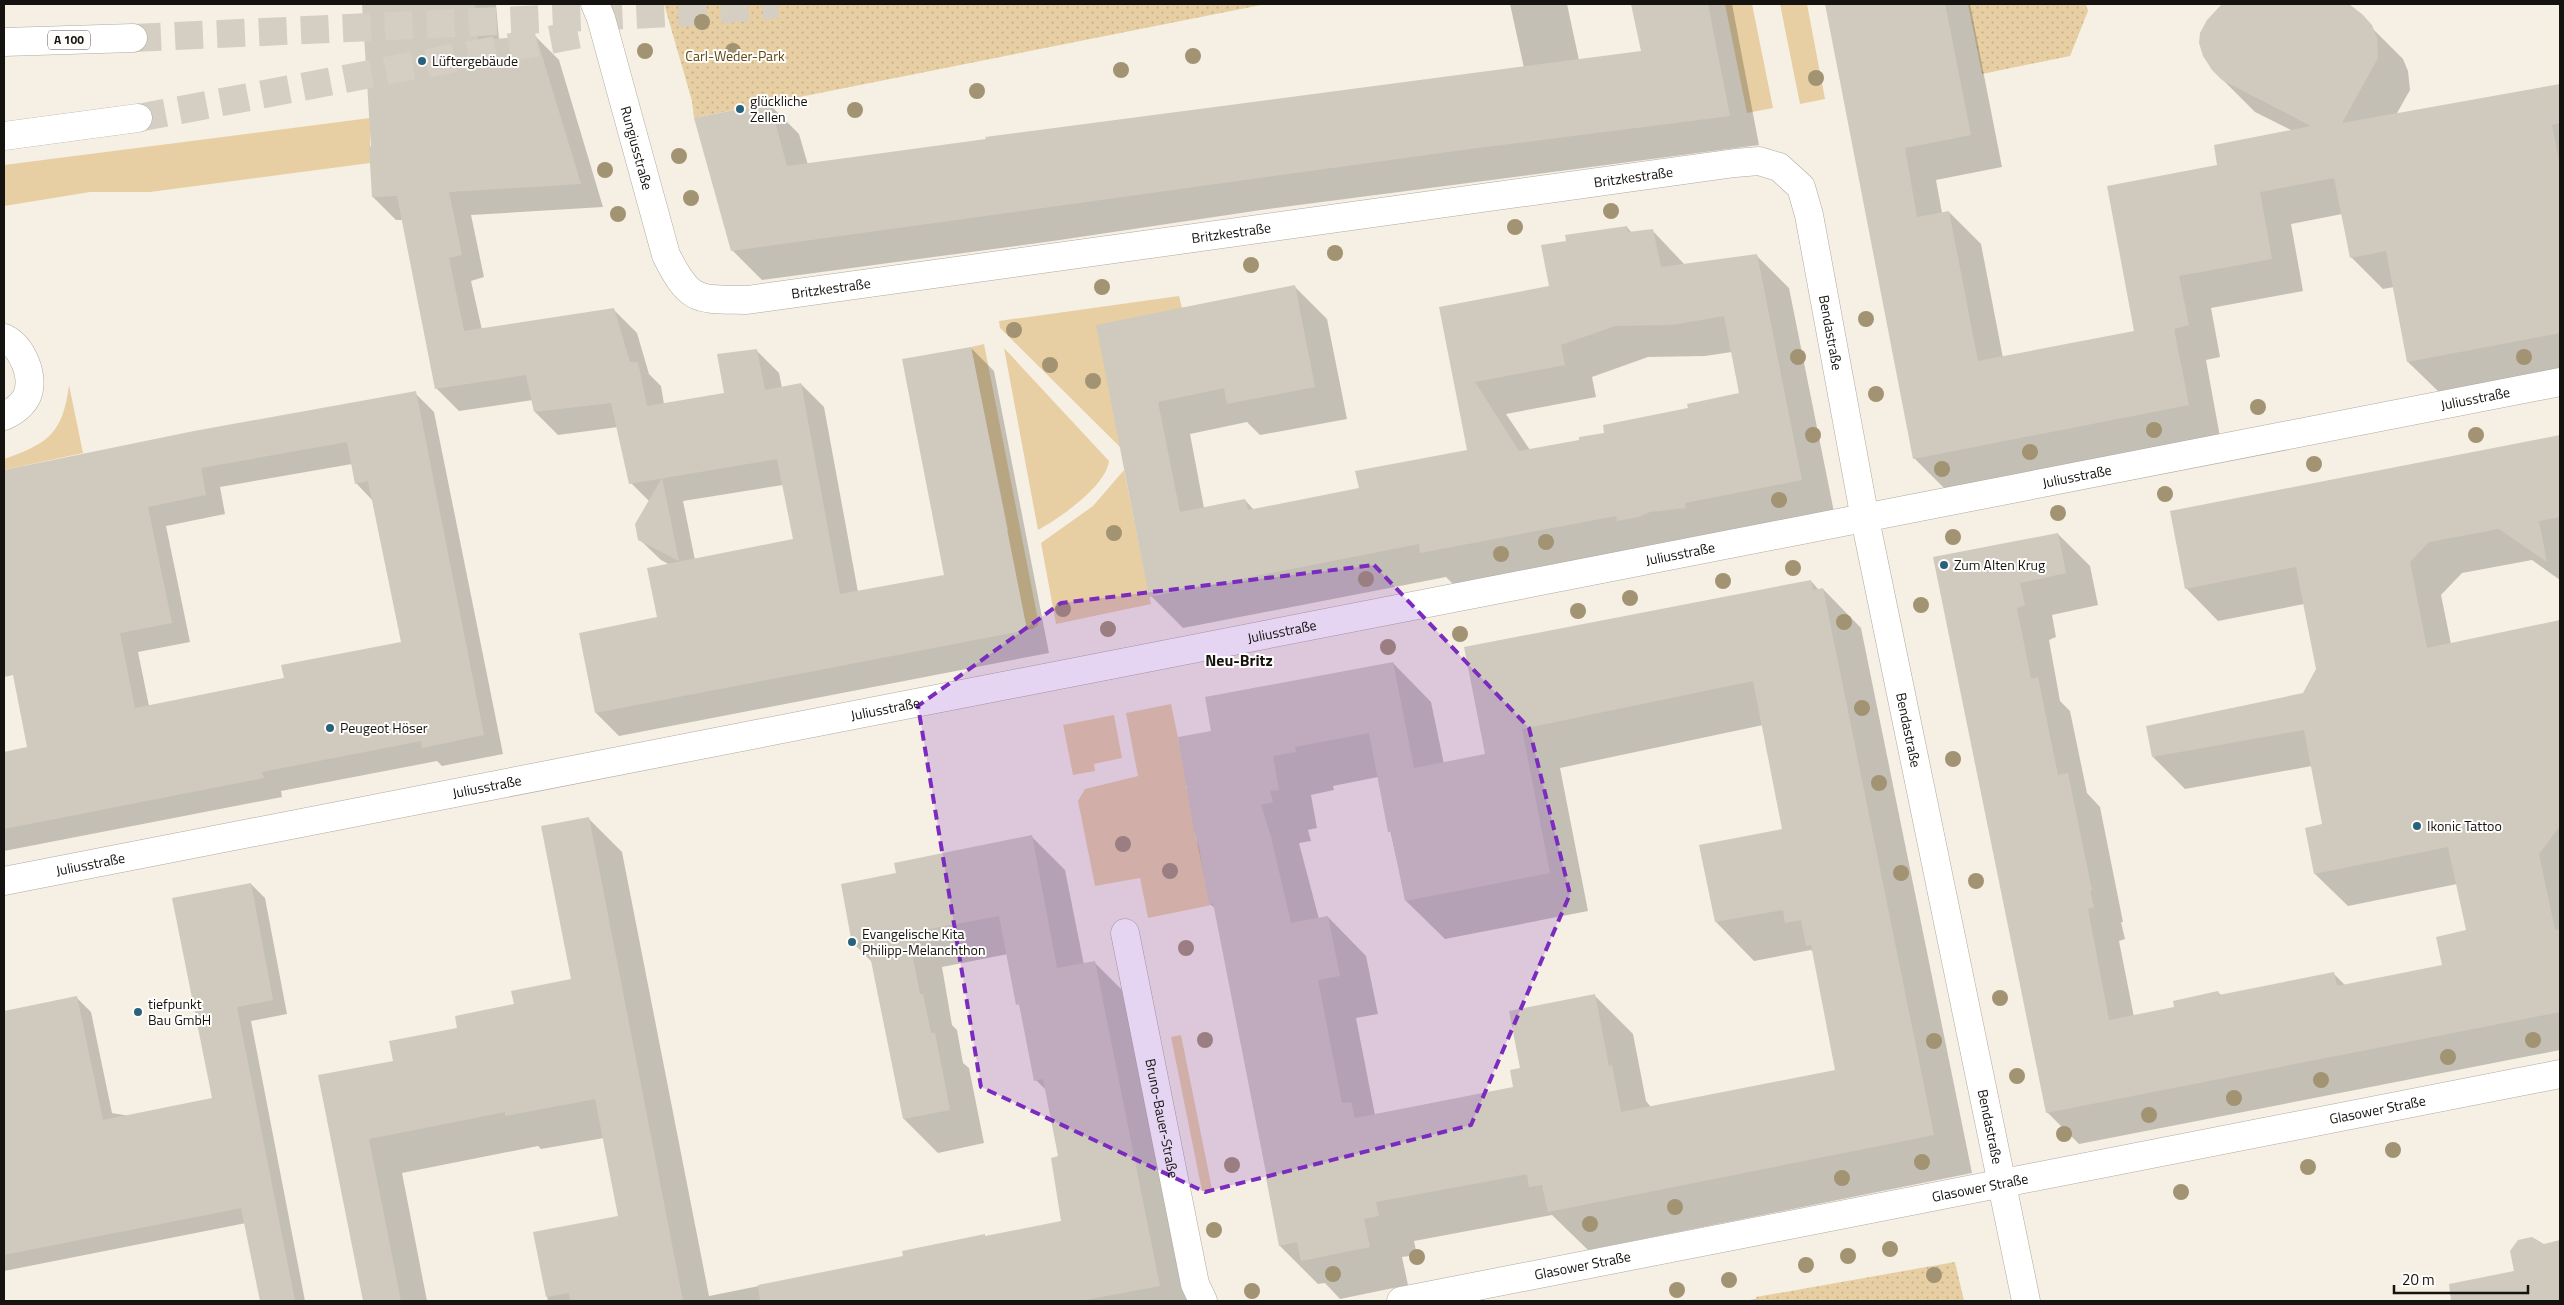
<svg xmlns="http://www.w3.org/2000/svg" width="2564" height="1305" font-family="'Titillium Web',sans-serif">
<defs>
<pattern id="park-dots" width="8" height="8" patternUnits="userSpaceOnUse" patternTransform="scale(1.25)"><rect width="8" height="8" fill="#e7cfa3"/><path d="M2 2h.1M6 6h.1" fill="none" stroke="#c5b18b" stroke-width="1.8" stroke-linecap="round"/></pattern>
</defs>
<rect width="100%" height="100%" fill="#f6efe3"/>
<!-- grass -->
<path fill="#e7cfa3" d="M1725,4H1752L1773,108L1747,113Z
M1780,4H1807L1825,99L1800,104Z
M370,118V163L150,192H90L4,206V165Z
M1179,296L1182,308L1120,447L1000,328L999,321Z
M984,344L1038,620V625L1033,629L1027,630L1005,531L1008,530L971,347Z
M1004,348L1109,461C1106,486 1060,518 1038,530Z
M69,385L83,453L4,470V459C48,444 63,433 69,385Z
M1124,470L1151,604L1056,624L1041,543L1093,506Z
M1171,704L1188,785L1186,786V788H1189L1196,840L1200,842L1209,904L1212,905L1148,918L1140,878L1095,886L1078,801L1085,789L1138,776L1126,713Z
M1114,715L1122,758L1094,764L1095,771L1073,775L1063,725Z
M1181,1035L1212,1189L1202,1191L1171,1037Z"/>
<!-- park -->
<path fill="url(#park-dots)" d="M664,4H1266L694,118L692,101Z
M1968,4H2086L2088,11L2070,56L1982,74Z
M1955,1262L1964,1301H1757L1756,1297Z"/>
<!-- shadow -->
<path fill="#0003" fill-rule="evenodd" d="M363,4H496L499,40L536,37L559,60L603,207L471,215L484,277L471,281L482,330L614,310L637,333L649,374L661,386L664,404L726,394L756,350L779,373L782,388L801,384L824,407L858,592L946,576L971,348L994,371L1049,653L619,736L596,713L658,618L670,565L661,560L639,539L650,502L631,483L618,427L558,435L535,412L533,400L459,411L436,388L403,220H396L373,197V147ZM783,485L794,540L695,560L683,501Z
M1510,4H1567L1579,60L1642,52L1632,4H1732L1759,145L1261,210L1053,241L762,280L732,250L769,104L799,134L808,165L1524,68Z
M1826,4H1970L2002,167L1936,180L1942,213L1949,212L1981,244L2003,358L2136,332L2218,166L2293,131L2255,112L2213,70L2220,8L2227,4H2344L2351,7L2403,59L2408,71L2410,90L2396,115L2560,86V371L2441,394L2408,362L2394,287L2383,289L2351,257L2342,214L2291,224L2303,291L2211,308L2220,357L2206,360L2220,437L1946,490L1914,458Z
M1627,227L1632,233L1652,230L1685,265L1757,256L1789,288L1834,512L1454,585L1446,577L1183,628L1151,596L1098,326L1295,287L1327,319L1347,419L1260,435L1247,422L1190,434L1204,508L1245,500L1254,510L1360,489L1468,451L1440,308L1551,287L1567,242ZM1732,352L1740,394L1581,441L1530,450L1506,414L1596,397L1592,377L1648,357L1705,356Z
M415,393L434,412L503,754L442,766L437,761L281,791L282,797L4,851V753L29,748L4,625V473L152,441ZM352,464L356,483L373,501L402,643L285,678L149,706L138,652L190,642L166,526L225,514L220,487Z
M2560,436V580L2532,560L2462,573L2441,595L2451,644L2558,622L2560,625V1050L2079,1144L2047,1112L1935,558L2058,534L2090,566L2098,605L2052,615L2056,637L2049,640L2060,701L2070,711L2087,793L2100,807L2123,922H2121L2125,939L2119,941L2134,1017L2176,1008L2218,992L2222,996L2333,973L2346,986L2443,966L2467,931L2457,884L2348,906L2315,874L2323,825L2312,766L2185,789L2153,757L2303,694L2317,669L2304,604L2218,621L2186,588L2171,512Z
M1811,581L1819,590L1823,589L1861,628L1972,1173L1588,1250L1552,1215L1414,1241L1417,1255L1402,1257L1408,1285L1340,1299L1325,1283L1318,1284L1280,1246L1269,1179L1216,909L1210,904L1195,831L1213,732L1393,663L1431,702L1444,764L1486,755L1466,648ZM1763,725L1783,830L1716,922L1754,961L1811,950L1813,952L1837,1071L1651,1107L1646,1101L1633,1034L1594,995L1522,1069L1515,1088L1375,1115L1356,1018L1378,1014L1366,956L1328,917L1319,919L1299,843L1311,841L1308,830L1317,828L1311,795L1334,790L1333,786L1378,777L1406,901L1445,939L1588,911L1560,768Z
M588,818L622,852L709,1296L904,1257L984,1235L986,1237L1063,1222L1060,1157L1047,1091L1036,1080L1008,954L942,967L952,1025L957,1030L963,1063L969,1068L984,1143L938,1153L904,1119L872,962L854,944L897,874L1031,836L1065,870L1084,965L1095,963L1129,997L1190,1301H548L534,1233L619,1217L604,1138L541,1149L538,1146L402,1173L427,1301H364L320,1076L394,1062L459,1029L572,980Z
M251,884L265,898L287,1014L251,1021L305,1301H261L246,1223L4,1271V1012L77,998L91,1012L112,1113L130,1116L214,1099Z
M2560,1241V1301H2516L2510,1273L2515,1272L2544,1245Z
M1756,1299L1758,1301H1743Z"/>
<!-- building -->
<path fill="#d0cabe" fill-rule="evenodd" d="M362,4H475L478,40L536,36L581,184L449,192L462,255L449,258L464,331L614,308L630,362H638L647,406L724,393L717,354L757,349L765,390L801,383L840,594L944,575L902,359L971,347L1027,630L595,713L579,633L657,617L647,568L793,539L777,459L629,484L611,403L534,412L526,375L435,389L397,196L372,197L369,147L371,146Z
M1631,4H1708L1730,116L1470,149L731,251L694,118L770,103L787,166L986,139L985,137L1641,51Z
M1825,4H1945L1971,135L1905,148L1917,217L1949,211L1978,361L2134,331L2107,186L2217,165L2214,145L2311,126L2222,80L2212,70L2203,56L2199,43L2200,33L2207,20L2222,4H2349L2362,14L2372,25L2377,38L2378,58L2342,123L2560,84V123L2552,125L2560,166V333L2407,362L2386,251L2350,258L2334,178L2260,192L2272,259L2179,276L2189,325L2174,329L2189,405L1913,459Z
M1627,226L1628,232L1653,229L1661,267L1757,254L1802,480L1685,503L1686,508L1650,512L1639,517L1617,521L1616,516L1420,553L1419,544L1149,597L1096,325L1295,285L1315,387L1227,404L1224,388L1158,402L1180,512L1245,499L1248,510L1359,488L1355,471L1467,450L1439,307L1549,286L1541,245L1566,241L1565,235ZM1724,316L1739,393L1687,404L1688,408L1603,425L1604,433L1579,437V440L1519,451L1475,382L1565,365L1561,345L1615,326L1672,325Z
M416,391L484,735L422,748L421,741L262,772L264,778L4,829V752L27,747L13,675L4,677V470L194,431ZM347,442L355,484L368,481L401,642L281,665L284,678L135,708L120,633L172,623L148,507L206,495L201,468Z
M2560,435V517L2539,521L2547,562L2499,529L2429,542L2410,562L2427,648L2560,620V826L2539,854L2555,930L2560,929V1012L2046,1113L1933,557L2058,533L2066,573L2020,583L2025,605L2017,608L2031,679L2038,677L2058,775L2068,773L2092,891H2090L2094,907L2088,909L2109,1020L2174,1007L2173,1001L2218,991L2219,995L2334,972L2337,986L2442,965L2436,937L2466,930L2448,847L2314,874L2305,828L2322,824L2304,730L2152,757L2146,726L2303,693L2316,669L2296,567L2185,589L2170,511Z
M662,478L679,561L638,540L635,524Z
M1811,580L1813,590L1823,588L1934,1135L1548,1212L1542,1185L1529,1187L1527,1174L1376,1202L1379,1216L1364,1219L1370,1247L1301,1261L1297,1242L1279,1246L1266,1178H1267L1213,903L1209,905L1199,848L1194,831L1178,737L1211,731L1205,697L1393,662L1414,768L1485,754L1464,647ZM1753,681L1782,829L1699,845L1715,922L1783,910L1785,923L1801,920L1806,946L1811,945L1835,1070L1621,1112L1612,1065L1609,1066L1595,994L1509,1011L1520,1068L1510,1070L1513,1087L1355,1118L1351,1102L1342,1103L1318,980L1340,976L1328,916L1291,923L1271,837L1261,805L1273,802L1270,791L1279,790L1273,756L1296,752L1295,747L1369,733L1388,832H1391L1405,901L1550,873L1522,729Z
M589,817L683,1301H570L569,1293L546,1297L533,1232L618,1216L595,1099L505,1116V1112L369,1139L401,1301H363L318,1075L393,1061L389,1041L457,1028L455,1016L514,1004L511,991L571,979L541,826Z
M1032,835L1057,968L1095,961L1160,1286L1080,1301H760L758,1285L903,1256L902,1251L985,1234V1236L1061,1221L1051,1158L1058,1156L1043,1079L1034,1081L1019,1004L1016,1005L999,916L908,933L920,994H923L931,1033H935L950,1110L903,1119L867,941L852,944L841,884L896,873L894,863Z
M251,883L273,1000L237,1007L295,1301H260L241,1208L4,1255V1011L77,996L103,1120L212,1098L172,898Z
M2532,1237L2544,1244L2560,1240V1301H2451L2449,1284L2514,1271L2510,1251L2518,1240Z"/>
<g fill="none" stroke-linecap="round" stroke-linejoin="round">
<!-- highway-tunnel -->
<path stroke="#d4cec3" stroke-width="28" stroke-dasharray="28 14" stroke-linecap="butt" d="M133,38L694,12L778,4
M138,118L597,31"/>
<!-- minor casing -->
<g stroke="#afa99e" stroke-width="29">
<g id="minor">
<path id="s1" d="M595,4L601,18L666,255C690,303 697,299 747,300L1735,163L1759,161L1779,167L1801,187L1809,215L1865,519L2026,1301"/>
<path d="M4,338C22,346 35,376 27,396C22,406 13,412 4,416"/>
<path id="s2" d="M4,881L2560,382"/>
<path id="s3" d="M1125,933L1195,1284L1203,1301"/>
<path id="s4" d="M1401,1301L2560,1074"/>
</g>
</g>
<!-- highway casing -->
<g stroke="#afa99e" stroke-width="29">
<path id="highway" d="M4,42L133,38
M4,136L138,118"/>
</g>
<!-- minor -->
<use href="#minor" stroke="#fff" stroke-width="28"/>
<!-- highway -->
<use href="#highway" stroke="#fff" stroke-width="28"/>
</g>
<!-- trees -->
<g fill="#a29372">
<circle cx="702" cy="22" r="8"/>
<circle cx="645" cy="51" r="8"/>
<circle cx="733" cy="51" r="8"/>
<circle cx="1193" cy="56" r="8"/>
<circle cx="1121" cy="70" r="8"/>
<circle cx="1816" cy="78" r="8"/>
<circle cx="977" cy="91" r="8"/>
<circle cx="855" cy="110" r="8"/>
<circle cx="679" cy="156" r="8"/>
<circle cx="605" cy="170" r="8"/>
<circle cx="691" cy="198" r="8"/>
<circle cx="1611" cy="211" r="8"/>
<circle cx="618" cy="214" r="8"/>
<circle cx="1515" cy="227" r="8"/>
<circle cx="1335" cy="253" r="8"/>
<circle cx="1251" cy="265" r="8"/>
<circle cx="1102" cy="287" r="8"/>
<circle cx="1866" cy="319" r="8"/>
<circle cx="1014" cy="330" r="8"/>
<circle cx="1798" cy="357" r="8"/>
<circle cx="2524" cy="357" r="8"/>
<circle cx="1050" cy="365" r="8"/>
<circle cx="1093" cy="381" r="8"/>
<circle cx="1876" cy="394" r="8"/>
<circle cx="2258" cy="407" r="8"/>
<circle cx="2154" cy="430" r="8"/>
<circle cx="1813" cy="435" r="8"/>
<circle cx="2476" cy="435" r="8"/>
<circle cx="2030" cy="452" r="8"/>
<circle cx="2314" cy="464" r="8"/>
<circle cx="1942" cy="469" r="8"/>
<circle cx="2165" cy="494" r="8"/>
<circle cx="1779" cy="500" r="8"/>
<circle cx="2058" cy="513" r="8"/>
<circle cx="1114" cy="533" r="8"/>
<circle cx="1953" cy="537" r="8"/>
<circle cx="1546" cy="542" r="8"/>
<circle cx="1501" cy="554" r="8"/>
<circle cx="1793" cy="568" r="8"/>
<circle cx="1366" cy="579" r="8"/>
<circle cx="1723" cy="581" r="8"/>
<circle cx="1630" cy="598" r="8"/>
<circle cx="1921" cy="605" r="8"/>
<circle cx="1063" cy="609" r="8"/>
<circle cx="1578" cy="611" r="8"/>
<circle cx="1844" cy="622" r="8"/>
<circle cx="1108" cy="629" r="8"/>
<circle cx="1460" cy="634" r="8"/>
<circle cx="1388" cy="647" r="8"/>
<circle cx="1862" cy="708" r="8"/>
<circle cx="1953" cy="759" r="8"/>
<circle cx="1879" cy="783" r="8"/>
<circle cx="1123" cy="844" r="8"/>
<circle cx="1170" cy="871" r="8"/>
<circle cx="1901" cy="873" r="8"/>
<circle cx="1976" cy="881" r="8"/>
<circle cx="1186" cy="948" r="8"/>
<circle cx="2000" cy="998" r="8"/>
<circle cx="1205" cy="1040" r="8"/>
<circle cx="2533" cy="1040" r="8"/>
<circle cx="1934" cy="1041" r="8"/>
<circle cx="2448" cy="1057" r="8"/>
<circle cx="2017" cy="1076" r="8"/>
<circle cx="2321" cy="1080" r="8"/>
<circle cx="2234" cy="1098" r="8"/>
<circle cx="2149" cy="1115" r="8"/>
<circle cx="2064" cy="1134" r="8"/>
<circle cx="2393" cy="1150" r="8"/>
<circle cx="1922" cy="1162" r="8"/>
<circle cx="1232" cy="1165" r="8"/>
<circle cx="2308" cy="1167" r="8"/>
<circle cx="1842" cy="1178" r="8"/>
<circle cx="2181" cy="1192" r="8"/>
<circle cx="1675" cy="1207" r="8"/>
<circle cx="1590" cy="1224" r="8"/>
<circle cx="1214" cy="1230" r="8"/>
<circle cx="1890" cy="1249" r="8"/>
<circle cx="1848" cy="1256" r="8"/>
<circle cx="1417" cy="1257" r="8"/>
<circle cx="1806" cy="1265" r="8"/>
<circle cx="1333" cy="1274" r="8"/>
<circle cx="1934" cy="1275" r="8"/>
<circle cx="1729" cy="1280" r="8"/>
<circle cx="1677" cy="1290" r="8"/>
<circle cx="1252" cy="1291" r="8"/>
</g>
<!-- marked area -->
<path fill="#7b2cbf" fill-opacity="0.2" stroke="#7b2cbf" stroke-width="4" stroke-dasharray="10 6" stroke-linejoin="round" d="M1374,565L1529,728L1570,894L1471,1125L1205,1192L981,1087L918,706L1061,603Z"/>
<!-- markers -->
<g fill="#27617a" stroke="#fefdfb" stroke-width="2">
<circle cx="422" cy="61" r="5"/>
<circle cx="740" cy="109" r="5"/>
<circle cx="1944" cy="565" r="5"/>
<circle cx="330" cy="728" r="5"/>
<circle cx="2417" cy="826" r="5"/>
<circle cx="852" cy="942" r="5"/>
<circle cx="138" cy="1012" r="5"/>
</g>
<g text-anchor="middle" stroke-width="4" stroke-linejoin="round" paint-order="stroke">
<!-- shield labels -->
<rect fill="#fefdfb" stroke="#5b5956" stroke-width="1" x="48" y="30.5" width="42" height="19" rx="4"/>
<g font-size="12" font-weight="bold" fill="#15130f">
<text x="69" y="44">A 100</text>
</g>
<!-- park labels -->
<g font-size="14" fill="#5e4715" stroke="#fefdfb">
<text x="735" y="61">Carl-Weder-Park</text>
</g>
<!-- poi labels -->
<g font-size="14" fill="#15130f" stroke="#fefdfb" text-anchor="start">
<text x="432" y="66">Lüftergebäude</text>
<text x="750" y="106">glückliche<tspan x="750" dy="16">Zellen</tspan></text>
<text x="1954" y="570">Zum Alten Krug</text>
<text x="340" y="733">Peugeot Höser</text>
<text x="2427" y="831">Ikonic Tattoo</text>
<text x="862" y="939">Evangelische Kita<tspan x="862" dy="16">Philipp-Melanchthon</tspan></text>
<text x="148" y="1009">tiefpunkt<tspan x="148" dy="16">Bau GmbH</tspan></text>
</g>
<!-- street labels -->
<g font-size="14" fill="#15130f" stroke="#fefdfb">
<text dy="5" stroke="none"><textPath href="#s1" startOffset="150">Rungiusstraße</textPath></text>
<text dy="5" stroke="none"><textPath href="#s1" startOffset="1258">Britzkestraße</textPath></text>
<text dy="5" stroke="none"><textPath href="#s1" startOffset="852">Britzkestraße</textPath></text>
<text dy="5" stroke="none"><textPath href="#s1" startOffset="448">Britzkestraße</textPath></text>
<text dy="5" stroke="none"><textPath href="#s1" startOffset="1584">Bendastraße</textPath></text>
<text dy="5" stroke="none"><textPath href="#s2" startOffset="2518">Juliusstraße</textPath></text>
<text dy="5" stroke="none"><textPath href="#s2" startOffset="2112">Juliusstraße</textPath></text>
<text dy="5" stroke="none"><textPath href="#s2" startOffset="1708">Juliusstraße</textPath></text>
<text dy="5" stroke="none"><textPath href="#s2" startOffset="1302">Juliusstraße</textPath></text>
<text dy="5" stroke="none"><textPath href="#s2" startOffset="898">Juliusstraße</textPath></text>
<text dy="5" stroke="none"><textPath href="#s1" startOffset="1989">Bendastraße</textPath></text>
<text dy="5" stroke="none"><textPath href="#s2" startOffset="492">Juliusstraße</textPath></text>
<text dy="5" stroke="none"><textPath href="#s2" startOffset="88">Juliusstraße</textPath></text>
<text dy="5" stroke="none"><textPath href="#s4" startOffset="995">Glasower Straße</textPath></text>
<text dy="5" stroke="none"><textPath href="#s3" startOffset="189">Bruno-Bauer-Straße</textPath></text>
<text dy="5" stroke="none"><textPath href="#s1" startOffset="2394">Bendastraße</textPath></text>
<text dy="5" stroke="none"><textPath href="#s4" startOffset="590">Glasower Straße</textPath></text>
<text dy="5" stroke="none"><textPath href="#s4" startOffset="185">Glasower Straße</textPath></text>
</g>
<!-- quarter labels -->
<g font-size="16" font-weight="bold" fill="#15130f" stroke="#fefdfb">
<text x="1239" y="666">Neu-Britz</text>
</g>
</g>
<!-- border -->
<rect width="2564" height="1305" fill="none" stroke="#15130f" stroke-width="10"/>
<!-- scale -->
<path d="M2394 1285v8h134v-8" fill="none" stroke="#15130f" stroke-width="2.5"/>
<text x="2402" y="1285" font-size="15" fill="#15130f" stroke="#fefdfb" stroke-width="4" paint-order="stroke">20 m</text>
</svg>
